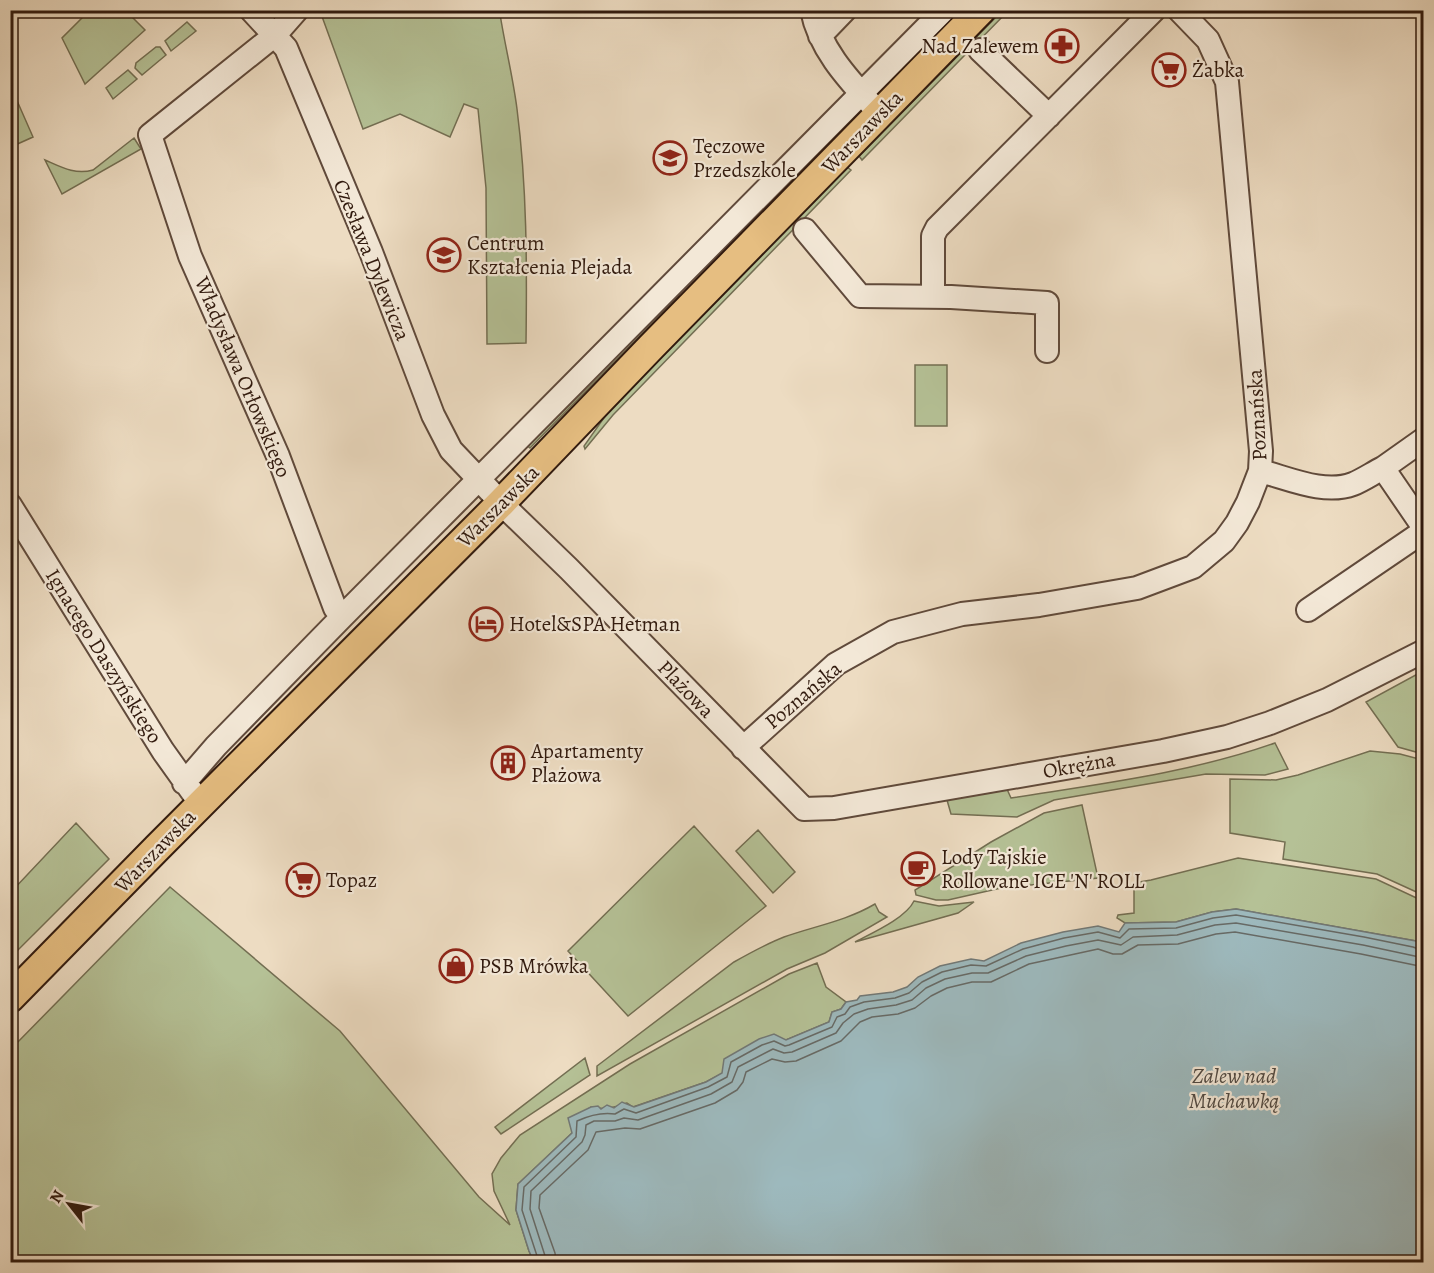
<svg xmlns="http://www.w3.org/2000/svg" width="1434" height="1273" font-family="Alegreya,serif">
<rect width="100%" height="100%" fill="#eddcc2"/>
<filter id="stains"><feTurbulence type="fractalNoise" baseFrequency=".00333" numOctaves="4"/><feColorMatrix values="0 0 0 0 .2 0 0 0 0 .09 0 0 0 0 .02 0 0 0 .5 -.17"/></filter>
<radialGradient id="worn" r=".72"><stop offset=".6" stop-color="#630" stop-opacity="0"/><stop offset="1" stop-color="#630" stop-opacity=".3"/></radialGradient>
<!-- green -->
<path fill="#b5c196" stroke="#736e52" stroke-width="1.5" d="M89,11H126L145,30L85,84L62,38Z
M320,11H501L500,14C505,46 513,77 517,109C527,187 527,265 526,343L487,344L486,188L478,109L464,104L450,137L400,114L363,129Z
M1002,11H1008L862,160L859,156Z
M187,22L196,31L171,51L165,41Z
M156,47H160L166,55L142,75L135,68L136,63Z
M128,70L137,79L113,99L106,88Z
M11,87L33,137L13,146L10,142Z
M134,138L141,149L62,194L45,160C61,167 75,175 93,170Z
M847,167L851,170L613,415L585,449L584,446L613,405Z
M682,289L678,297L530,448L523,442Z
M915,365H947V426H915Z
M1423,671V754L1398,747L1366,702Z
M1275,743L1288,769L1265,775L1206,774L1054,800L1017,817L951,814L947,800L1006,787L1011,798C1099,784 1190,773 1275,743Z
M1370,751L1400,754L1423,760V895L1377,874L1283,859L1285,842L1230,833V779L1276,780L1298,775Z
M1082,805L1098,878L1001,888L948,900H936L916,895L915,890L991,842L1044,813Z
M76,823L109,859L11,957V892Z
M694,826L766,906L628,1016L568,951Z
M758,830L795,872L773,893L736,851Z
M1238,858L1376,879L1423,901V946L1416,941L1236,909L1212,912L1176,922L1125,923L1117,918L1118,915L1134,913V883L1151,880Z
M170,887L340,1031L479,1197L510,1225L494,1191L492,1174L501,1158L520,1135L630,1064L789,974L817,963L826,987L846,1002L841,1009L832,1012L829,1022L786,1040L706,1082L633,1107L627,1103C614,1108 604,1110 591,1107L585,1111L572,1133L518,1184L516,1210L529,1251L534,1262H11V1049Z
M914,901L939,906L974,902L958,913L855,942C872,933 906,918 914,901Z
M875,904L879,912L887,917L825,953L787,969L597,1076V1066L734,962C750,953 766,944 784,937C815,926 846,921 875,904Z
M585,1058L590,1075L501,1134L495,1127Z"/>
<!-- water -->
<path fill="#9db9bd" stroke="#727977" stroke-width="1.5" d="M1236,909L1416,941L1423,946V1262H534L529,1251L516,1210L518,1184L572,1133L568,1118L591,1107L598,1106L601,1109L607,1105L614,1108L622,1102L634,1107L706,1082L722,1073L724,1059L759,1039L774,1034L786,1040L829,1022L832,1012L841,1009L846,1002L857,1000L860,996L893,992L907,987L918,977L940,966L971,959L984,961L1021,943L1063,932L1098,926L1119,932L1125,923L1176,922L1212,912Z"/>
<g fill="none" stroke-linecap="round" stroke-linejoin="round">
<!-- shore -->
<path stroke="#676a66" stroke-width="1.5" d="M539,1262L522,1210L524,1187L576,1137L577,1121C590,1115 602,1112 615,1114L624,1109L636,1113L708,1087L727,1077L731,1062L762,1045L774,1041L785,1046L789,1045L832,1027L837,1017L845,1014L850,1007L864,1002L895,998L909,993L922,982L942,972L971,965L986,966L1023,949L1064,938L1098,932L1120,938L1129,929L1176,928L1213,918L1236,915L1364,937L1413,947L1424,951
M547,1262L530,1209L531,1191L582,1142L585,1135L586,1125L594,1121H615L624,1118L638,1120L711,1094L732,1082L738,1067L773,1049L784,1053L792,1052L836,1033L843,1023L854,1014L868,1009L896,1005L912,1000L926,988L945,979L972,973H988L1026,956L1066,946L1098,940L1121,945L1133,937L1177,935L1215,925L1236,923L1363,945L1424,958
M556,1262L555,1253L539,1208L540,1195L588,1150L596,1132L625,1128L640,1129L715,1103L737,1090L743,1082L746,1072L772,1059L785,1062L796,1061L841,1041L860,1022L872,1017L898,1014L915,1008L931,996L947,988L972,982H991L1029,964L1098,949L1113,954H1122L1138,945L1178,944L1216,934L1235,932L1361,954L1424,967"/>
<!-- minor casing -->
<g stroke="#604a3b" stroke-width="26">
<path id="minor" d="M251,10L286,48L371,252L433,415L451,450L509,511L569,569L804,809L834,808L1163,751L1227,737L1270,723L1327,700L1424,651
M297,10L275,35L150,135L190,256L278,456L335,608L342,617
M812,10C819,47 846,77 871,104
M820,36L845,10
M980,50L1049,116
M805,230L860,296L951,297L1047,303V351
M933,297V236L937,228L1154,10
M1383,468L1424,439
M1260,471C1288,478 1324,495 1353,484C1363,480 1373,473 1383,468L1424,528
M10,505L163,751L193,793
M1308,610L1424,531
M743,748L836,664L893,632L962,614L1039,605L1137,588L1193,567L1224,541L1237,523L1248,502L1260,471L1261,451L1227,82L1208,40L1179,10
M184,783L216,746L342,617L944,10"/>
</g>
<!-- major casing -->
<g stroke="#311a0e" stroke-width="32">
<path id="major" d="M10,998L157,848L501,503L651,347L981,10"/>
</g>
<!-- minor -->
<use href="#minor" stroke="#f3e8d7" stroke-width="22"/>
<!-- major -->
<use href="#major" stroke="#e6be81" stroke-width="28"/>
</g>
<!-- icons -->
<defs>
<g id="pharmacy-ring" transform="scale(1.725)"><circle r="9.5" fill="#f3e8d7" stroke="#8f2418" stroke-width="1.5"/><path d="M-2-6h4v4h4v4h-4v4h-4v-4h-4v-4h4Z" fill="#8f2418"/></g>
<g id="supermarket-ring" transform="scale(1.725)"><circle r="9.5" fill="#f3e8d7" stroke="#8f2418" stroke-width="1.5"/><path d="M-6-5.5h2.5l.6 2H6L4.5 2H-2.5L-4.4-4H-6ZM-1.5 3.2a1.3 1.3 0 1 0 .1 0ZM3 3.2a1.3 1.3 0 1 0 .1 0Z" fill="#8f2418"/></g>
<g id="school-ring" transform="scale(1.725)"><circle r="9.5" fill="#f3e8d7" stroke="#8f2418" stroke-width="1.5"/><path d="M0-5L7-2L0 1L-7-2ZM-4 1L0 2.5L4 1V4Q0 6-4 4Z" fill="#8f2418"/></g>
<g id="hotel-ring" transform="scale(1.725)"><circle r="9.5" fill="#f3e8d7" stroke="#8f2418" stroke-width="1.5"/><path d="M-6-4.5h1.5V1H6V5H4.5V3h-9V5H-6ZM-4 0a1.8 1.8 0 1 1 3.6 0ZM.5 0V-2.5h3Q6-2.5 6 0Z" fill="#8f2418"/></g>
<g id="building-ring" transform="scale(1.725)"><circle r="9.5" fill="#f3e8d7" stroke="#8f2418" stroke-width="1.5"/><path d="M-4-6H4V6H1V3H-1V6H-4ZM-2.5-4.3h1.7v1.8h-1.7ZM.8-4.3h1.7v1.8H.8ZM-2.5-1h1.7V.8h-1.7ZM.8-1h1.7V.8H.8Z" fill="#8f2418"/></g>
<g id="cafe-ring" transform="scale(1.725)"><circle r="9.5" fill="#f3e8d7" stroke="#8f2418" stroke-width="1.5"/><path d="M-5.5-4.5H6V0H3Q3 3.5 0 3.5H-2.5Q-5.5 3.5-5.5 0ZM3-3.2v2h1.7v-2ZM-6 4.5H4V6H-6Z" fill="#8f2418"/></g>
<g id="shop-ring" transform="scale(1.725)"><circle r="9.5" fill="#f3e8d7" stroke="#8f2418" stroke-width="1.5"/><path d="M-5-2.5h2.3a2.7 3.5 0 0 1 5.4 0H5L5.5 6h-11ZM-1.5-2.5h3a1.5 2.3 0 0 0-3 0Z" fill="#8f2418"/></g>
</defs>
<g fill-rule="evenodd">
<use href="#pharmacy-ring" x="1062" y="46"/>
<use href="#supermarket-ring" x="1169" y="70"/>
<use href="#school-ring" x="670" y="158"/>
<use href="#school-ring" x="444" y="255"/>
<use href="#hotel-ring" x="486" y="624"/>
<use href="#building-ring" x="508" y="763"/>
<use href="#cafe-ring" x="918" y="869"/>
<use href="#supermarket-ring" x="303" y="880"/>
<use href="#shop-ring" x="456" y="966"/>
</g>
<g text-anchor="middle" stroke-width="4.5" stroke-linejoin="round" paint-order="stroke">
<!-- poi labels -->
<g font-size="21" fill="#311a0e" stroke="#f3e8d7" text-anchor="start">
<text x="1039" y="53" text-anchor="end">Nad Zalewem</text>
<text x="1192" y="77">Żabka</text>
<text x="693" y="153">Tęczowe<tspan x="693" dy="24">Przedszkole</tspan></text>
<text x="467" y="250">Centrum<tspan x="467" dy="24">Kształcenia Plejada</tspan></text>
<text x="509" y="631">Hotel&amp;SPA Hetman</text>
<text x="531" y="758">Apartamenty<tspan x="531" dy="24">Plażowa</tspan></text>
<text x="941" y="864">Lody Tajskie<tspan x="941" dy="24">Rollowane ICE 'N' ROLL</tspan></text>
<text x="326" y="887">Topaz</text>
<text x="479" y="973">PSB Mrówka</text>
</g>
<!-- street labels -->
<g font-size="21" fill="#311a0e" stroke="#f3e8d7">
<text transform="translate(862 132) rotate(-46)" y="7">Warszawska</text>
<text transform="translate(372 260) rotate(68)" y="7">Czesława Dylewicza</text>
<text transform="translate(243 377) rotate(67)" y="7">Władysława Orłowskiego</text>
<text transform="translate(1257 415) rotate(-93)" y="7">Poznańska</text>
<text transform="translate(498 506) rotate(-45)" y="7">Warszawska</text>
<text transform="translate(104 656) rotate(58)" y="7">Ignacego Daszyńskiego</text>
<text transform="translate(686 689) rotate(46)" y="7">Plażowa</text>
<text transform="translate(803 695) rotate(-40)" y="7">Poznańska</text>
<text transform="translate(1079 765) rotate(-10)" y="7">Okrężna</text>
<text transform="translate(155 851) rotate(-46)" y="7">Warszawska</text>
</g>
<!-- water labels -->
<g font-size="22" font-style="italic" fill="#514a43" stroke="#f3e8d7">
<text x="1234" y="1083">Zalew nad<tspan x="1234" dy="25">Muchawką</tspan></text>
</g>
</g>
<!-- margin -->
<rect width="1434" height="1273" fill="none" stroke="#eddcc2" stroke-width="36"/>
<rect x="12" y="12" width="1410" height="1249" fill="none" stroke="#311a0e" stroke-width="3"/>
<rect x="18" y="18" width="1398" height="1237" fill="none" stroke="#311a0e" stroke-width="1.5"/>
<!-- north arrow -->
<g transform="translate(69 1204) rotate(301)" stroke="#f3e8d7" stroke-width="4.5" paint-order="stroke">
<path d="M0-4.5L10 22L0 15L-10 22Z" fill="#311a0e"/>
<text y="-9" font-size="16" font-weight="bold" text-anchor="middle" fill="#311a0e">N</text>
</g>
<rect width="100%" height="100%" filter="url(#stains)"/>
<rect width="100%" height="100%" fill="url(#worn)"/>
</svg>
